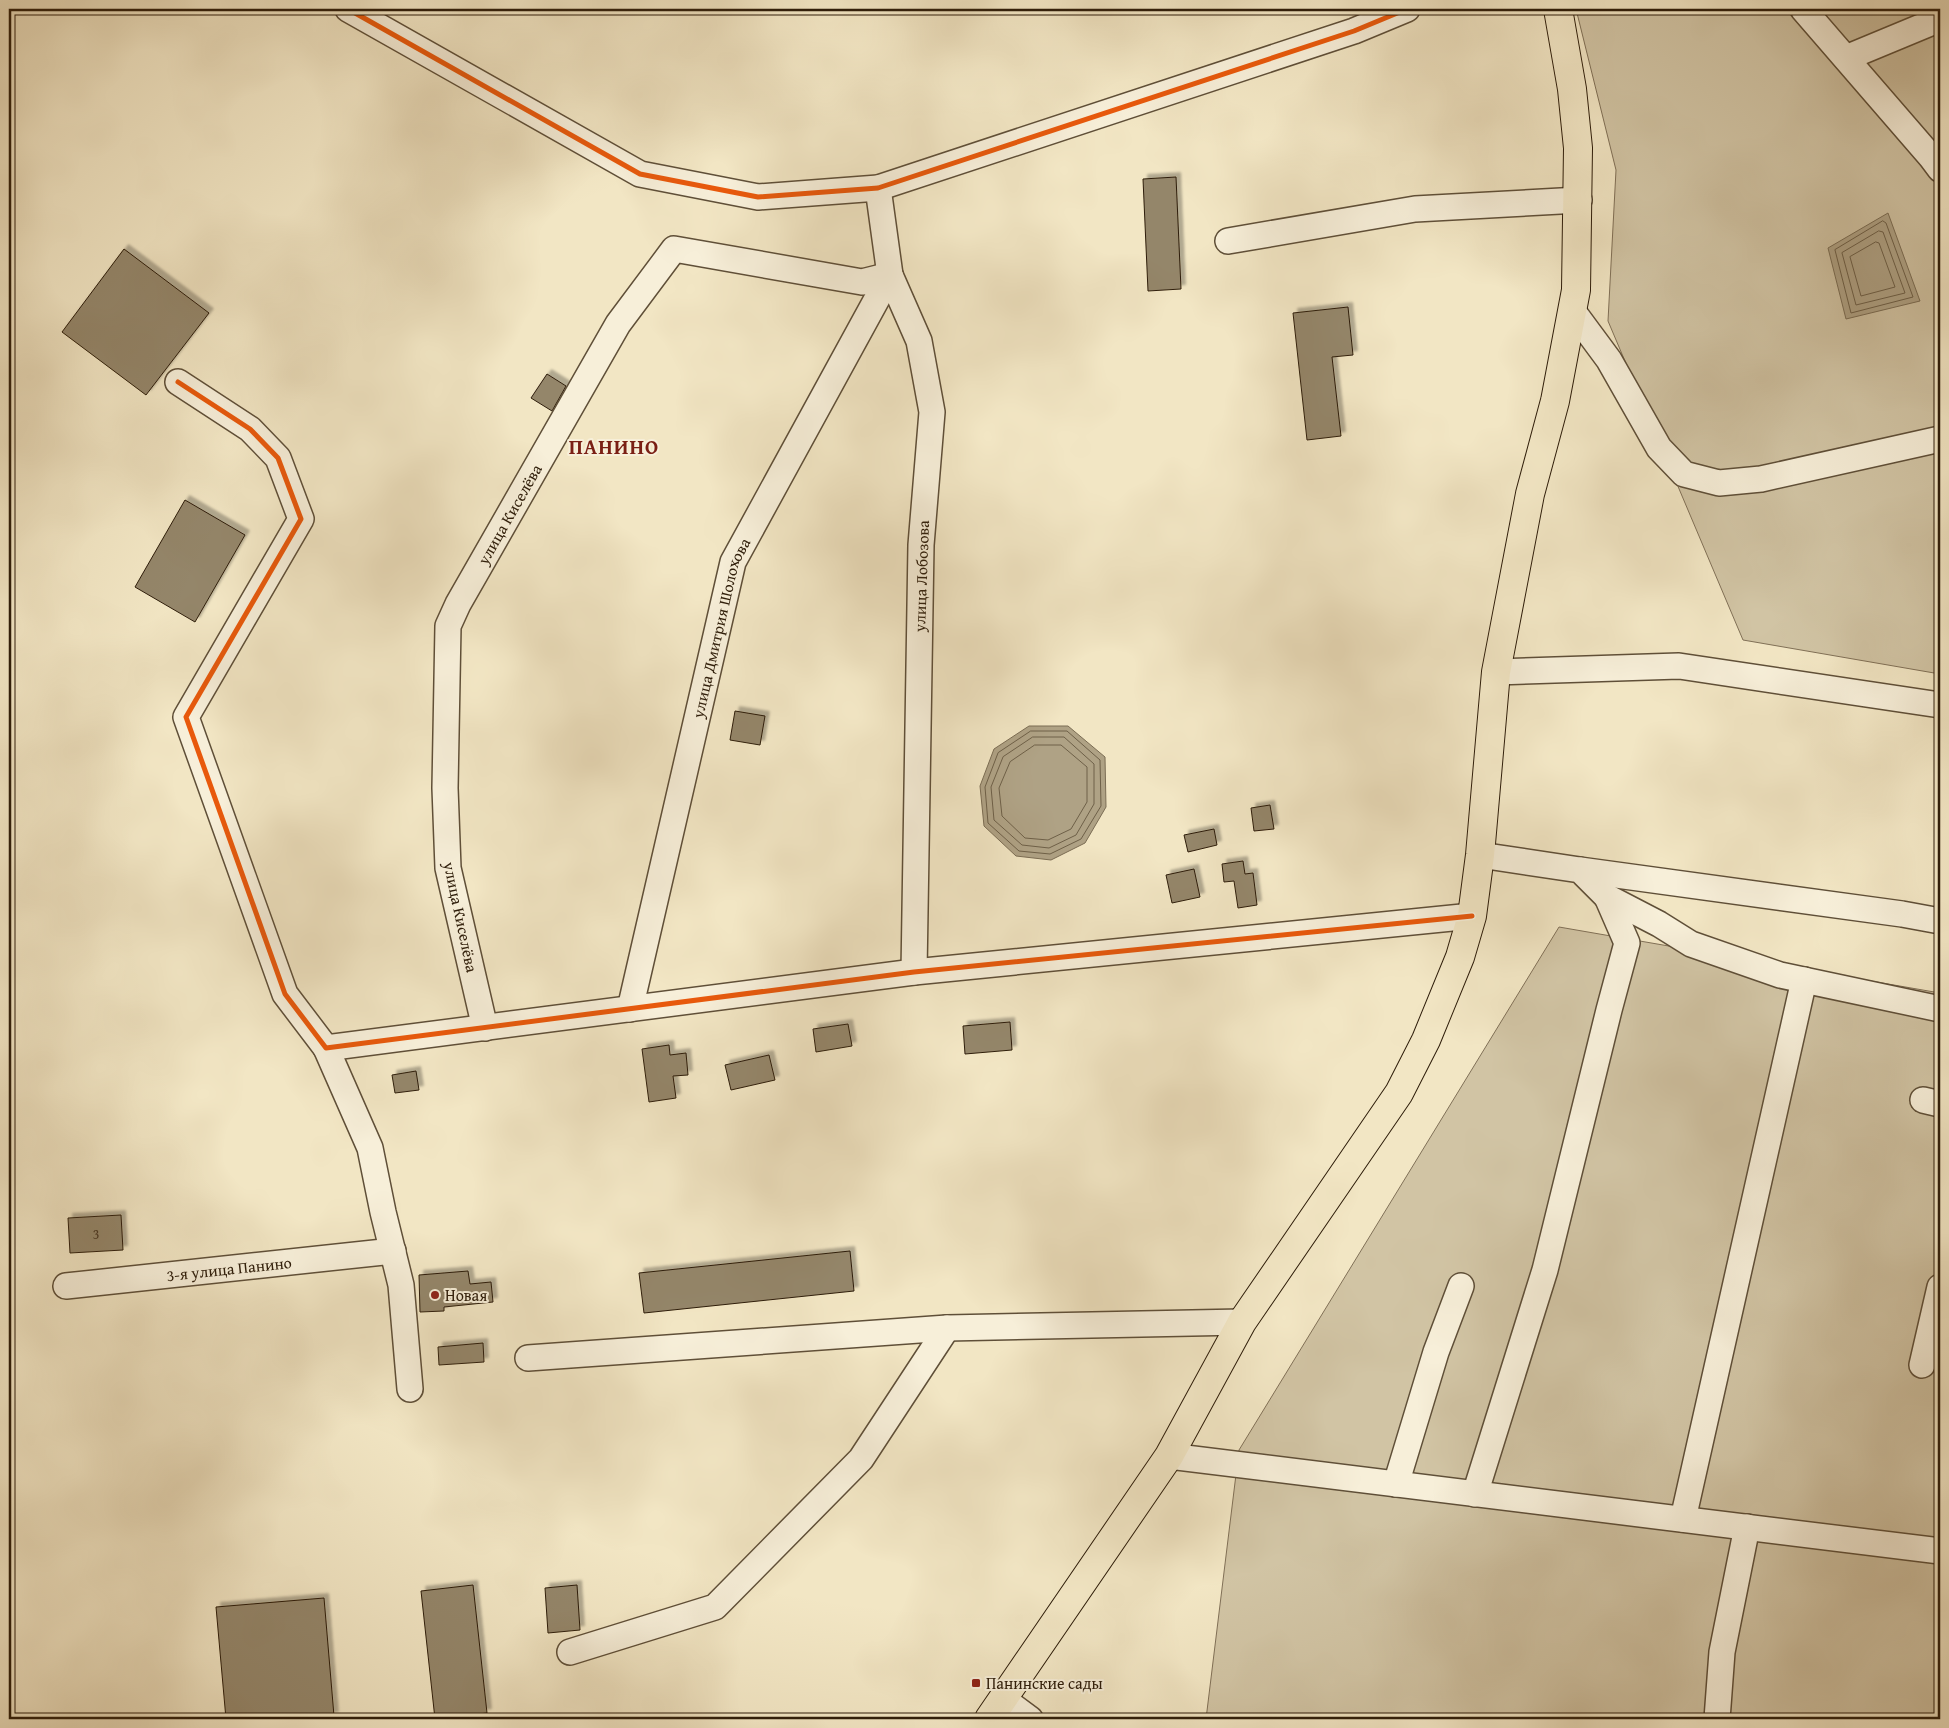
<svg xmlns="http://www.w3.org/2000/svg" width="1949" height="1728" font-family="'Gentium Book Plus',serif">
<defs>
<filter id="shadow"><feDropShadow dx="4.5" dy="-4.5" stdDeviation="1" flood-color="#0004"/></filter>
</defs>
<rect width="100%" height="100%" fill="#f2e6c4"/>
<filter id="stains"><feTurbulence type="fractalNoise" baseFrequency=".004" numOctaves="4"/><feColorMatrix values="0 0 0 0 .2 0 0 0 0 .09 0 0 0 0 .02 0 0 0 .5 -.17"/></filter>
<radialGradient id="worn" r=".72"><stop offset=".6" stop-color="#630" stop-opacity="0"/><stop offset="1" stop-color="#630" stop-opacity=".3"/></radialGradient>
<!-- green -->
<path fill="#d1c4a4" stroke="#807057" d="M1576,9H1940V674L1743,640L1608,321L1616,170Z
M1559,927L1940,993V1719H1206L1239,1450Z"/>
<!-- water -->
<path fill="#afa285" stroke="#7b6d54" d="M1888,213L1920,301L1846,319L1828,248Z
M1029,726H1068L1105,757L1106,807L1085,843L1051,860L1016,856L984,826L980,786L994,749Z"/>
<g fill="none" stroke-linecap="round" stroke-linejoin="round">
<!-- shore -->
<path stroke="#6e6048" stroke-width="1" d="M1883,221L1886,223L1913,297L1851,313L1835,250Z
M1879,231L1883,232L1905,293L1856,305L1842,253Z
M1876,242L1879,243L1895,287L1861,296L1850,257Z
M1031,731H1067L1100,760L1101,806L1081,839L1050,854L1019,851L988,823L985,787L998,753Z
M1033,737H1064L1094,764V804L1076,835L1049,848L1022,845L994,820L991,787L1003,757Z
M1035,745H1061L1087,767V802L1071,829L1048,840L1025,838L1002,816L999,788L1010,762Z"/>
</g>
<!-- building -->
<path fill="#94866b" stroke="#2e1d0a" filter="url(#shadow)" d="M1176,177L1181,289L1148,291L1143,179Z
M124,249L209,313L146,395L62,332Z
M1348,307L1353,355L1332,357L1341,436L1307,440L1293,313Z
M547,374L566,386L552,411L531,398Z
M185,500L245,535L195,622L135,587Z
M735,711L765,716L760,745L730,740Z
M1270,805L1274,829L1254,831L1251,808Z
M1214,829L1217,845L1188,852L1184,835Z
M1243,861L1245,874L1253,873L1257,905L1238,908L1234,881L1224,882L1222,864Z
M1194,869L1200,897L1172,903L1166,875Z
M1010,1022L1012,1050L965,1054L963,1026Z
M848,1024L852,1046L816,1052L813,1029Z
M669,1045L670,1055L686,1053L688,1075L673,1076L676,1098L649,1102L642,1049Z
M769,1055L775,1080L731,1090L725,1065Z
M416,1071L419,1090L395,1093L392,1075Z
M121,1215L123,1250L70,1253L68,1218Z
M850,1251L854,1291L644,1313L639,1273Z
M468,1271L470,1284L491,1282L493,1302L444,1307V1311L420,1312L419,1275Z
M483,1343L484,1362L439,1365L438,1347Z
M473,1585L487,1713L435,1719L421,1591Z
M577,1585L580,1630L548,1633L545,1588Z
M324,1598L334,1716L294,1719H226L216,1607Z"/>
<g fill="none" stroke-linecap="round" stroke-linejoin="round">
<!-- minor casing -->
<g stroke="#5f4f38" stroke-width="28">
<g id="minor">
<path d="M348,9L640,174L758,197L878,188L1354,31L1407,9"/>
<path d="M1803,9L1931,157L1940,169"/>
<path d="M1846,58L1940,19"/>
<path d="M878,188L890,275L919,341L932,412L921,545L914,972"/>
<path d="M1228,241L1415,209L1579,200"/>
<path d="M1572,310L1609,360L1659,448L1684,474L1719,483L1761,479L1940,439"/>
<path d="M178,382L250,429L278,458L301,519L186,717L285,994L326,1048L914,972L1472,916"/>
<path d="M1496,672L1679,666L1940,705"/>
<path d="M1480,855L1580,870L1607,897L1659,924L1691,944L1780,975L1940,1009"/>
<path d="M1580,870L1902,914L1940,921"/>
<path id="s1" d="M630,1009L733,562L890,275"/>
<path id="s2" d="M485,1028L448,868L445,788L448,626L458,604L618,324L674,249L862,282L890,275"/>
<path d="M326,1048L370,1148L383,1212L401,1285L410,1389"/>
<path d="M1923,1100L1940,1104"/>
<path id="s3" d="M66,1286L393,1251"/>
<path d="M528,1358L947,1328L1242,1322"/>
<path d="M1922,1365L1940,1287"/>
<path d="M1169,1456L1940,1551"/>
<path d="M1396,1484L1436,1352L1461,1286"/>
<path d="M1475,1494L1545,1270L1609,1010L1627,943L1607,897"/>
<path d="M1683,1519L1804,980"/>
<path d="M570,1652L715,1607L861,1459L947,1328"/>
<path d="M1003,1699L1030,1719"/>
<path d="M1717,1719L1722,1652L1747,1527"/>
</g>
</g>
<!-- major casing -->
<g stroke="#2e1d0a" stroke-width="30">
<path id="major" d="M989,1719L1169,1456L1242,1322L1399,1093L1426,1040L1460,957L1472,916L1480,855L1496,672L1530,494L1555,401L1576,290L1578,148L1572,89L1558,9"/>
</g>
<!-- minor -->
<use href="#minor" stroke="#f7efd9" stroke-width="25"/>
<!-- major -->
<use href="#major" stroke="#f2e6c4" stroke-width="28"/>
<!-- cycleway casing -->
<g stroke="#f7efd9" stroke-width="8">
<path id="cycleway" d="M348,9L640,174L758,197L878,188L1354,31L1407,9
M178,382L250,429L278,458L301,519L186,717L285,994L326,1048L914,972L1472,916"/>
</g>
<!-- cycleway -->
<use href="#cycleway" stroke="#e8590c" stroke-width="5"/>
</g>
<!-- markers -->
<g fill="#8f2418" stroke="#f7efd9" stroke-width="2">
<circle cx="435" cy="1295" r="5"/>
<rect x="971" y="1678" width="10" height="10" rx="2.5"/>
</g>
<g text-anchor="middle" stroke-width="4" stroke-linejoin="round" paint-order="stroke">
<!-- number labels -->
<g font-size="14" fill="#483722">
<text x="96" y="1239">3</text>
</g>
<!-- street labels -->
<g font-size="16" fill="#2e1d0a" stroke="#f7efd9">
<text dy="6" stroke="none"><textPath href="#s2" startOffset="534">улица Киселёва</textPath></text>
<text transform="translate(921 576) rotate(-88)" y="6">улица Лобозова</text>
<text dy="6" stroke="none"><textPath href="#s1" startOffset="392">улица Дмитрия Шолохова</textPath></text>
<text transform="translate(461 917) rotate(78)" y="6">улица Киселёва</text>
<text dy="6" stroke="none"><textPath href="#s3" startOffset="164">3-я улица Панино</textPath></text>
</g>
<!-- poi labels -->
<g font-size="16" fill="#2e1d0a" stroke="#f7efd9" text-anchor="start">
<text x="445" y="1301">Новая</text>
<text x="986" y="1689">Панинские сады</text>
</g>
<!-- district labels -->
<g font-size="21" font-weight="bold" letter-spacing="1" fill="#7a1f14" stroke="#f7efd9">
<text x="614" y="454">ПАНИНО</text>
</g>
</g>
<!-- margin -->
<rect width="1949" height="1728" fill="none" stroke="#f2e6c4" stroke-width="30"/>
<rect x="10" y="10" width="1929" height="1708" fill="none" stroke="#2e1d0a" stroke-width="2.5"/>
<rect x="15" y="15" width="1919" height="1698" fill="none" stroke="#2e1d0a"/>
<rect width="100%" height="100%" filter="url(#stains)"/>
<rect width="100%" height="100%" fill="url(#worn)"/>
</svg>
